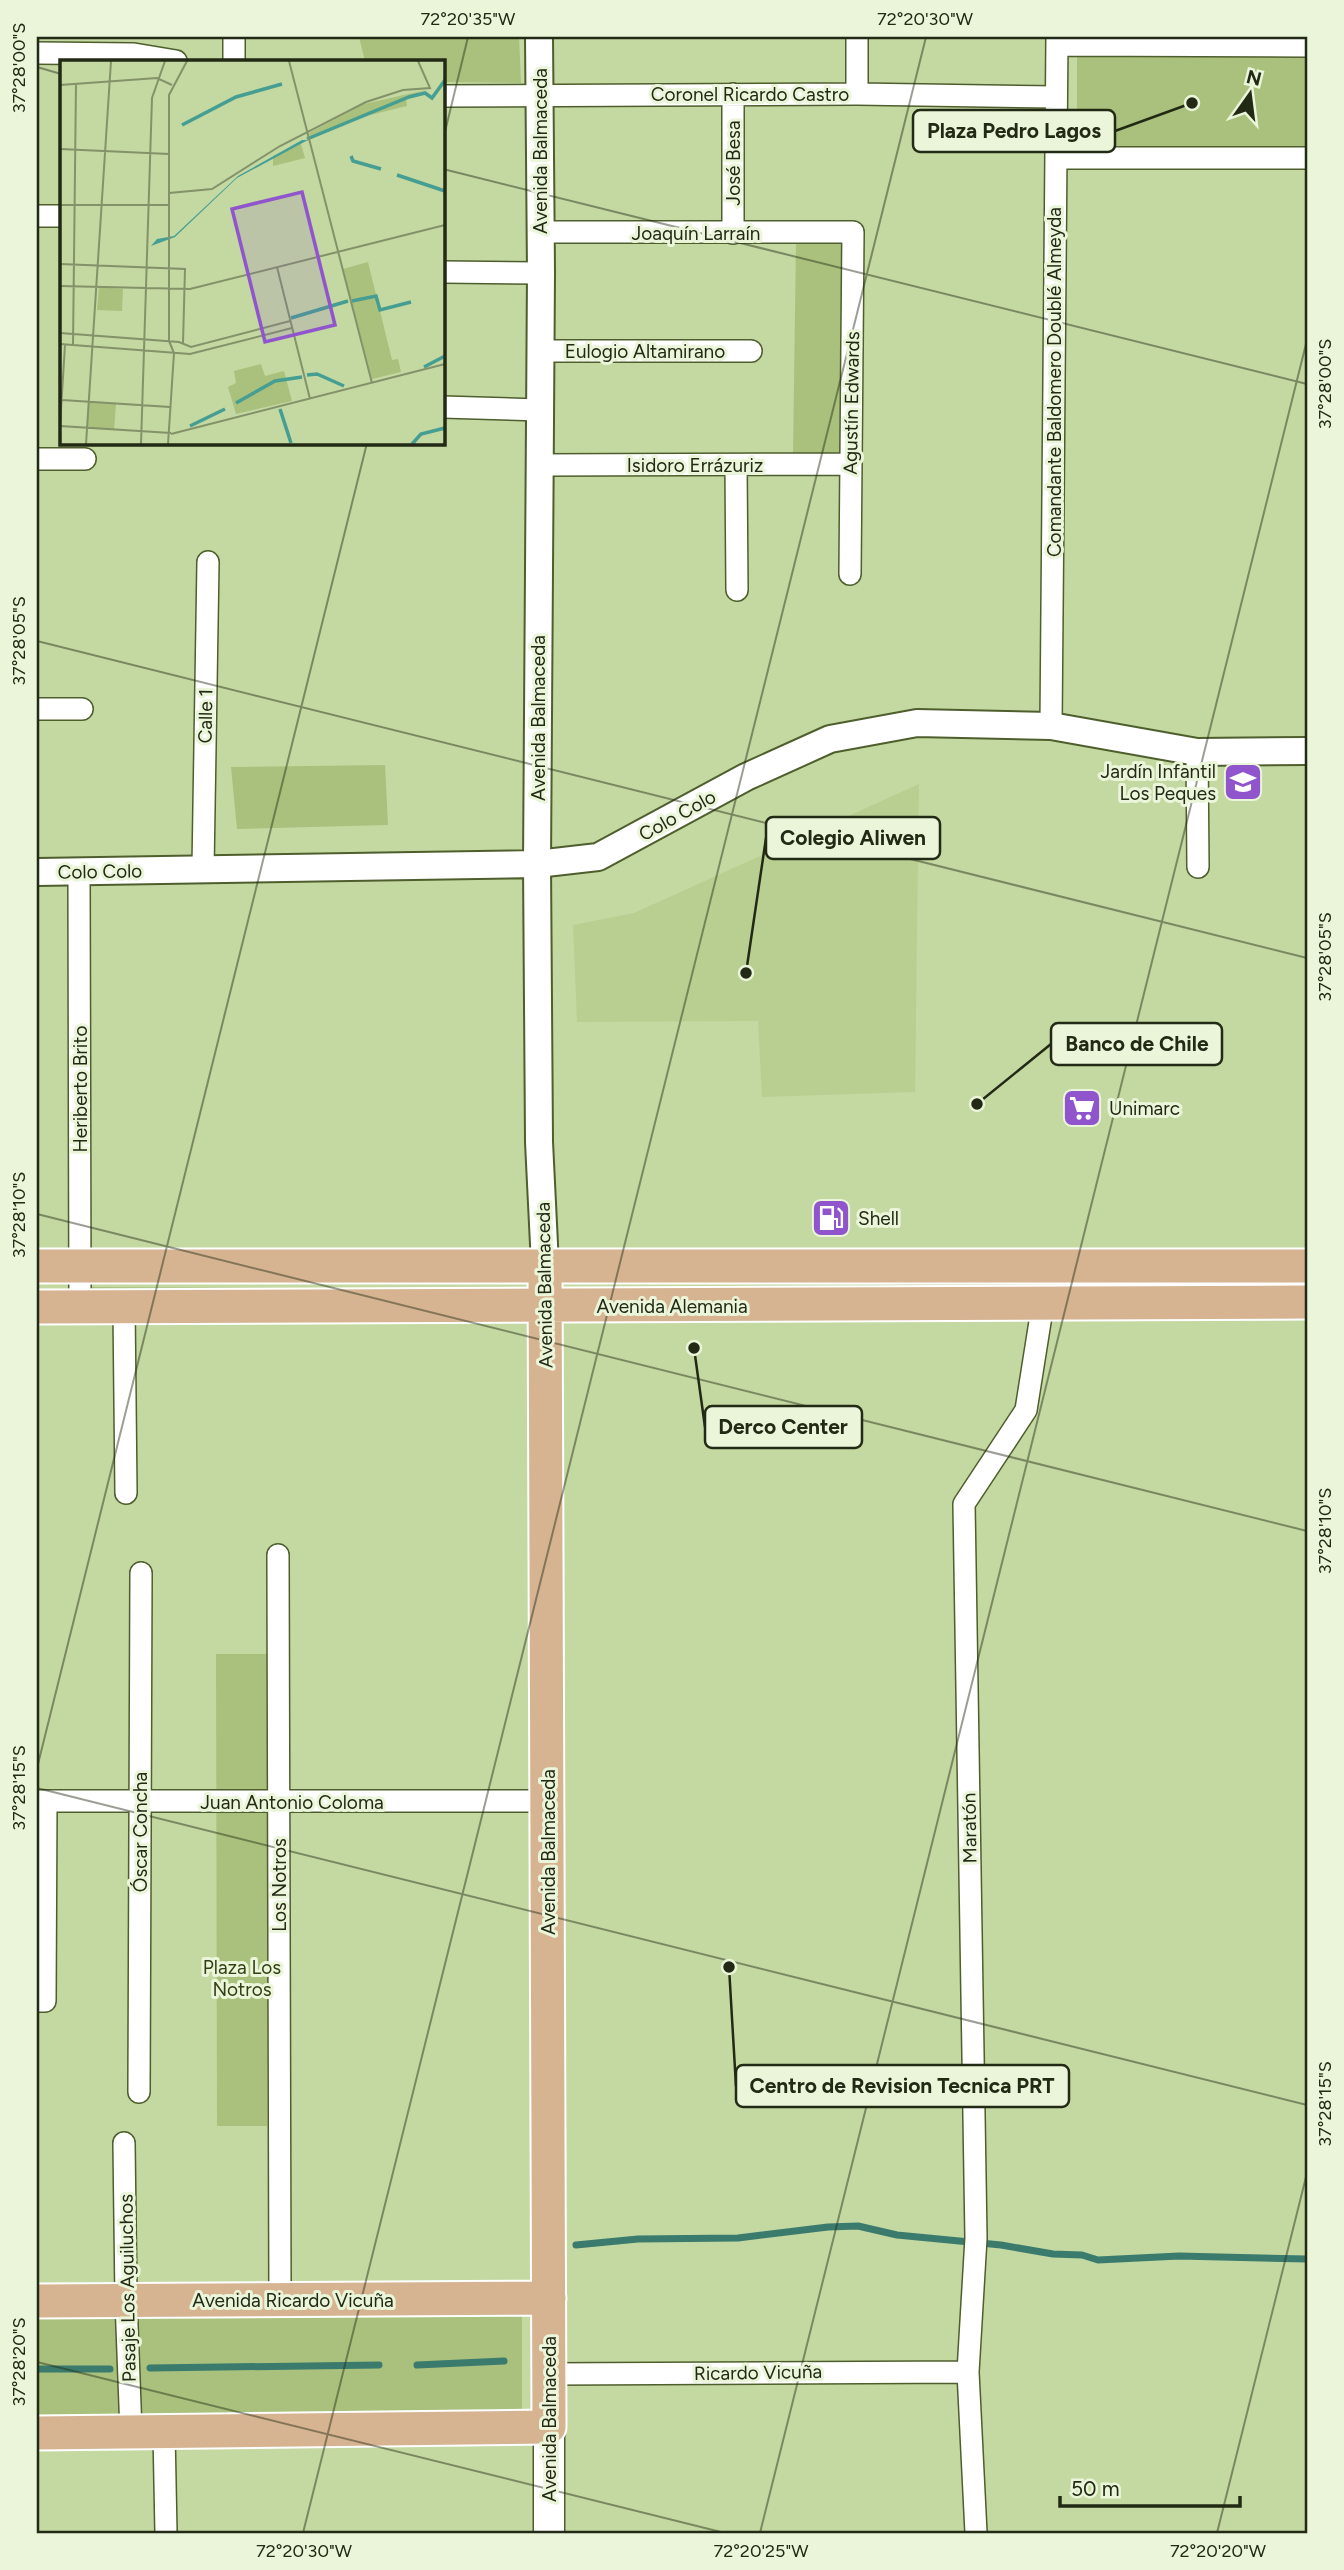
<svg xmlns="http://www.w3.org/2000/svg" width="1344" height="2570" font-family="Figtree,sans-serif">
<rect width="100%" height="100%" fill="#c4d8a2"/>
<!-- built -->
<path fill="#b9cf91" d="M919,784L915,1092L762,1097L758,1021L577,1022L573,925L634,913Z"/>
<!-- green -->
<path fill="#a9c17c" d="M359,37H519L521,83L443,82V61H365Z
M1077,57H1307V150H1077Z
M843,241L841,453L793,454L796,243Z
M385,765L388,825L237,829L231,767Z
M88,1287L415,1289L88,1294Z
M216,1654H270L267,2126H217Z
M522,2303V2423L37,2429V2310Z"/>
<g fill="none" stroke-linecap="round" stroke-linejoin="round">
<!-- stream -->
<path stroke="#3b7b6d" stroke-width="7" d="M576,2245L638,2239L738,2238L828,2227L858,2226L897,2235L1001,2245L1053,2254L1082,2255L1098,2260L1179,2256L1307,2259
M417,2365L504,2361
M150,2368L379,2365
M37,2369H110"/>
<!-- minor casing -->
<g stroke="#4e5e2c" stroke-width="24">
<path id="minor" d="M234,37V61
M1057,45L1307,46
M37,53L134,54L176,61
M733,94V233
M857,94V37
M443,96L857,94L1056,97
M1056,158H1307
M37,216H61
M540,232H853L850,574
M443,272L541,273
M540,351H751
M443,407L540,410
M37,459H85
M539,465L850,464
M736,465L737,590
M37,709H82
M1051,726L1057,37
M1197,752L1198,867
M203,869L208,562
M79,871L80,1308
M124,1307L126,1493
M278,1555L280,2300
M37,1801H548
M37,2001H45L46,1801
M139,2092L141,1573
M124,2143L126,2300L131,2432
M549,2374L968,2372
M164,2432L166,2533
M976,2533L968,2372L976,2238L964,1504L1026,1410L1043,1303"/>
</g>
<!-- tertiary casing -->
<g stroke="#4e5e2c" stroke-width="30">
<path id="tertiary" d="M539,37L541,273L537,864L539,1142L545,1265
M37,872L537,864L598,857L746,777L830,739L917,723L1051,726L1197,752L1307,751"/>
</g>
<!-- secondary casing -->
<g stroke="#4e5e2c" stroke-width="33">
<path id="secondary" d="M549,2427V2533"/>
</g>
<!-- primary casing -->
<g stroke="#fff" stroke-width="37">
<path id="primary" d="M37,1266H1307
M37,1307L1307,1302
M37,2301L549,2298
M37,2433L549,2427L545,1265"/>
</g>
<!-- minor -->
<use href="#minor" stroke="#fff" stroke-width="21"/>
<!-- tertiary -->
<use href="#tertiary" stroke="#fff" stroke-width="26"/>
<!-- secondary -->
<use href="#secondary" stroke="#fff" stroke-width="30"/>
<!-- primary -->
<use href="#primary" stroke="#d6b492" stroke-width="33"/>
</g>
<!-- ticks -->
<path fill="none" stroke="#222914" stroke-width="2" stroke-opacity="0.45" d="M37,67L61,74M443,140L468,37M443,169L1307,384M37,641L1307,958M37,1214L1307,1531M37,1768L367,443M37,1788L1307,2105M37,2362L725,2533M303,2533L926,37M760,2533L1307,340M1217,2533L1307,2173"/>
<!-- icons -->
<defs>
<g id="school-square" transform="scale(2.0125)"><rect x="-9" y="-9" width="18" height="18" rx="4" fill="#9055cc" stroke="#eaf5d9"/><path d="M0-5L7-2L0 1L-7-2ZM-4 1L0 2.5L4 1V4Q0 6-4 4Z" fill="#fff"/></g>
<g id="supermarket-square" transform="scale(2.0125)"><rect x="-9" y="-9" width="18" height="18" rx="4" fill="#9055cc" stroke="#eaf5d9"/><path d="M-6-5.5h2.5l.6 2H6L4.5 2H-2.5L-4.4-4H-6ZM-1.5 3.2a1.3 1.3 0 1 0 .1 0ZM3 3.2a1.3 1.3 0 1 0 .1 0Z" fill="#fff"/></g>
<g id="fuel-square" transform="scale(2.0125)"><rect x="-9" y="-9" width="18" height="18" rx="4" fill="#9055cc" stroke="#eaf5d9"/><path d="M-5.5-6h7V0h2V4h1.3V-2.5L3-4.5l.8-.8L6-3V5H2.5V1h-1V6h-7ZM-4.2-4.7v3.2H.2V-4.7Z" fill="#fff"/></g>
</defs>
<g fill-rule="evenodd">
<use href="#school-square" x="1243" y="782"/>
<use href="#supermarket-square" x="1082" y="1108"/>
<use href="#fuel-square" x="831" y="1218"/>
</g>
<g text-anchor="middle" stroke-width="6" stroke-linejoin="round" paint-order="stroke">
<!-- street labels -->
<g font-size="19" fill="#222914" stroke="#eaf5d9">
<text x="750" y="101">Coronel Ricardo Castro</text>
<text transform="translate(540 151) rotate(-90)" y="7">Avenida Balmaceda</text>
<text transform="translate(733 163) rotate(-90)" y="7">José Besa</text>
<text x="696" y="240">Joaquín Larraín</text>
<text x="645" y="358">Eulogio Altamirano</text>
<text transform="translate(1054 382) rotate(-90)" y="7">Comandante Baldomero Doublé Almeyda</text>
<text transform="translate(851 403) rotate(-89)" y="7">Agustín Edwards</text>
<text x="695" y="472">Isidoro Errázuriz</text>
<text transform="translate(205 716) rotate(-89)" y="7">Calle 1</text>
<text transform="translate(538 718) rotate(-90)" y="7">Avenida Balmaceda</text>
<text transform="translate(677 815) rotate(-29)" y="7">Colo Colo</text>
<text transform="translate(100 871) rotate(-1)" y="7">Colo Colo</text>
<text transform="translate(80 1089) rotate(-90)" y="7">Heriberto Brito</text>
<text transform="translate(544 1285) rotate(-91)" y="7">Avenida Balmaceda</text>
<text x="672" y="1313">Avenida Alemania</text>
<text x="292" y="1809">Juan Antonio Coloma</text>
<text transform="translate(969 1828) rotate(-91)" y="7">Maratón</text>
<text transform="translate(140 1832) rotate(-90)" y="7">Óscar Concha</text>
<text transform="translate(548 1852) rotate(-90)" y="7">Avenida Balmaceda</text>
<text transform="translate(279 1885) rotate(-90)" y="7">Los Notros</text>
<text transform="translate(127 2288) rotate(-91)" y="7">Pasaje Los Aguiluchos</text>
<text x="293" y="2307">Avenida Ricardo Vicuña</text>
<text transform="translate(758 2372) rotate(-1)" y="7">Ricardo Vicuña</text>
<text transform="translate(549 2419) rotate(-90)" y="7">Avenida Balmaceda</text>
</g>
<!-- poi labels -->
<g font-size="19" fill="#222914" stroke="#eaf5d9" text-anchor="start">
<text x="1216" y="778" text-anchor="end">Jardín Infantil<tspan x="1216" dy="22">Los Peques</tspan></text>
<text x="1109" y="1115">Unimarc</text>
<text x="858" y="1225">Shell</text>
</g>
<!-- park labels -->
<g font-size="19" fill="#323f12" stroke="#eaf5d9">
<text x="242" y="1974">Plaza Los<tspan x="242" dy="22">Notros</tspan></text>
</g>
</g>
<!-- overview -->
<g transform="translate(60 60)">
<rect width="385" height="385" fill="#c4d8a2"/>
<path d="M366,30L346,37L347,46L298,58L251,79L249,73L304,44ZM241,84L245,98L213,106V96ZM308,202L332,300L338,299L341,312L312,319L283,209ZM39,227L63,229L62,251L37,250ZM201,304L205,316L224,311L232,341L176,354L168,327L176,323L174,311ZM29,342L56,344L54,370L27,368Z" fill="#a9c17c"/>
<path d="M242,80H248L177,118L115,177L91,186L97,179L114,176L178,116Z" fill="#469e93"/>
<path fill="none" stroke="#469e93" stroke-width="3.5" d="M122,65L176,37L222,24M247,79L349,37L365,33L372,38L385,20M291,96L293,101L321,109M337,115L385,131M292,241L316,236L320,250L351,242M231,258L288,241M364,307L385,296M247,315L257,314L284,326M176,343L215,321L242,317M220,349L231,383M130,366L165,349M352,384L361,374L385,368"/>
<path fill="none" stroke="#839269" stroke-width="2" d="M229,1L312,323M0,25L97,18L112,25M0,89L109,94M109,133L152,129L220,86L306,42L343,30L370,28L358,1M0,145H109M0,204L125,209L123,283M217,207L250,339M0,226L130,229L385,165M0,273L119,282L131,287L230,261M0,284L130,294L232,268M13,285L16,23M2,340L110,347M0,365L5,285M0,366L111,373M111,374L385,304M26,384L51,1M81,384L92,38L105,1M108,384L114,293L109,281V35L127,1"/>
<path fill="#9055cc" fill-opacity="0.15" stroke="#9055cc" stroke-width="3.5" d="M242,132L275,265L205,282L172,149Z"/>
<rect width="385" height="385" fill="none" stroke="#222914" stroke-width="3.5"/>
</g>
<!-- callouts -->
<path fill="none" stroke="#222914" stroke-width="2.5" d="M1192 103L1115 131M746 973L766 838M977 1104L1051 1044M694 1348L705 1427M729 1967L736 2086"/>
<g fill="#222914" stroke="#eaf5d9" stroke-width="2.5">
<circle cx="1192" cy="103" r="7"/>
<circle cx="746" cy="973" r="7"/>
<circle cx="977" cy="1104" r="7"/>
<circle cx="694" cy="1348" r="7"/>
<circle cx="729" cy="1967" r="7"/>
</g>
<g fill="#eaf5d9" stroke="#222914" stroke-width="2.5">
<rect x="913" y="110" width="202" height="42" rx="7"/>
<rect x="766" y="817" width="174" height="42" rx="7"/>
<rect x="1051" y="1023" width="171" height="42" rx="7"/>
<rect x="705" y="1406" width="157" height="42" rx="7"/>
<rect x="736" y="2065" width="333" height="42" rx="7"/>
</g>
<g font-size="21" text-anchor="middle" font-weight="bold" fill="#222914">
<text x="1014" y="138">Plaza Pedro Lagos</text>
<text x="853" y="845">Colegio Aliwen</text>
<text x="1137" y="1051">Banco de Chile</text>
<text x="783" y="1434">Derco Center</text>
<text x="902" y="2093">Centro de Revision Tecnica PRT</text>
</g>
<!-- border -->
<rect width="1344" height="2570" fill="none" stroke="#eaf5d9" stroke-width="77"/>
<!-- north arrow -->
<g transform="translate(1250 94) rotate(14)" stroke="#eaf5d9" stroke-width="5" paint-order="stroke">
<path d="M0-5L12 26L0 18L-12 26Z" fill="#222914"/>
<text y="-10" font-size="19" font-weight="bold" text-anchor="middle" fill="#222914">N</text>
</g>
<!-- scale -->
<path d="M1060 2496v10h180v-10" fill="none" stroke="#222914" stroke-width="3.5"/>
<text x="1071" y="2496" font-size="21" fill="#222914" stroke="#eaf5d9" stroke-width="5" paint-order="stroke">50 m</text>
<rect x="38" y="38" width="1268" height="2494" fill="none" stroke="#222914" stroke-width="2.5"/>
<g font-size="18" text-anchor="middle" fill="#222914">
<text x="468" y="25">72°20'35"W</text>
<text x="925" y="25">72°20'30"W</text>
<text transform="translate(19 68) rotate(-90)" y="6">37°28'00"S</text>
<text transform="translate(1325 384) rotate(-90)" y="6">37°28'00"S</text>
<text transform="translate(19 641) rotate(-90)" y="6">37°28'05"S</text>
<text transform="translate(1325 957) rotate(-90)" y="6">37°28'05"S</text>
<text transform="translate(19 1215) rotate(-90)" y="6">37°28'10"S</text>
<text transform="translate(1325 1531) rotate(-90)" y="6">37°28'10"S</text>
<text transform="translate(19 1788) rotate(-90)" y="6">37°28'15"S</text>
<text transform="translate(1325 2104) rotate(-90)" y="6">37°28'15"S</text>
<text transform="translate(19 2362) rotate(-90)" y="6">37°28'20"S</text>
<text x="304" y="2557">72°20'30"W</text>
<text x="761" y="2557">72°20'25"W</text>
<text x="1218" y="2557">72°20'20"W</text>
</g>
</svg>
